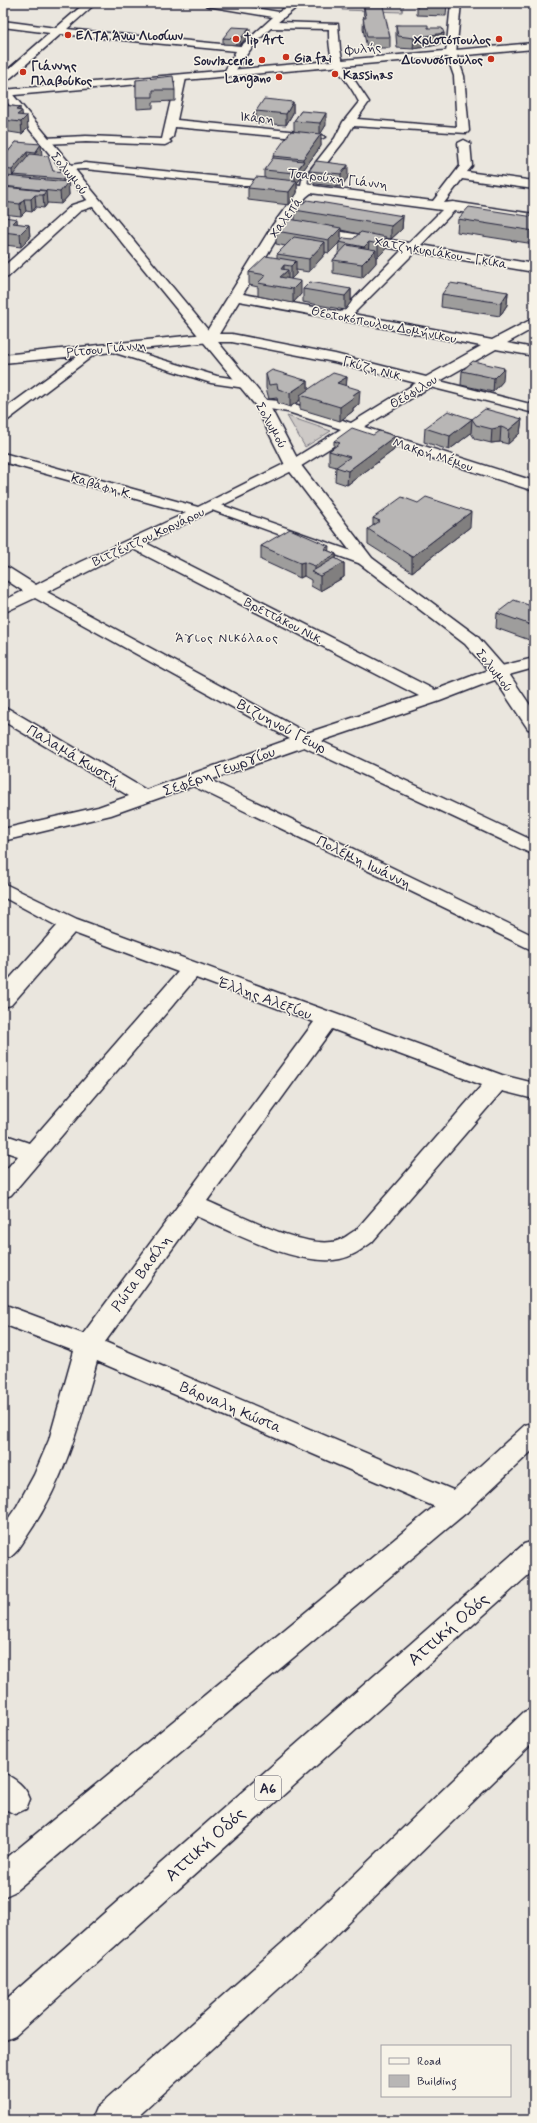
<svg xmlns="http://www.w3.org/2000/svg" width="537" height="2123" font-family="Mynerve,sans-serif">
<rect width="100%" height="100%" fill="#eae6de"/>
<filter id="ink" filterUnits="userSpaceOnUse"><feTurbulence type="fractalNoise" baseFrequency=".025" numOctaves="2"/><feDisplacementMap in="SourceGraphic" scale="8" xChannelSelector="R" yChannelSelector="G"/><feConvolveMatrix kernelMatrix="1 2 1 2 8 2 1 2 1" color-interpolation-filters="sRGB"/></filter>
<g filter="url(#ink)">
<!-- green -->
<path fill="#cdc9c6" stroke="#787680" d="M344,3H404L402,12L342,10Z
M287,416L331,431L305,447Z"/>
<g fill="none" stroke-linecap="round" stroke-linejoin="round">
<!-- lane casing -->
<g stroke="#22223b" stroke-width="3">
<path id="lane" d="M213,502L371,558L373,561L371,564H361L209,509L207,506Z"/>
</g>
<!-- street casing -->
<g stroke="#22223b" stroke-width="3">
<path id="street" d="M85,3H96L67,29L241,46L273,17L207,6L202,3H225L279,12L291,3H302L278,22L338,24L340,49L343,63L369,102L357,119L457,127L454,76L446,53L451,3H461L456,53L464,76L469,131L467,133L353,126L344,141L312,182L314,186L433,201L460,166L458,143L464,140L470,143L472,166L467,172L534,181V189L462,179L444,203L453,202L534,214V222L454,211L421,245L534,264V272L415,252L353,314L492,340L534,318V328L507,343L534,348V356L496,349L440,381L534,405V413L430,387L364,427L534,481V491L354,433L298,468L146,543L435,690L493,668L534,658V668L505,676L440,701L321,741L534,841V855L304,747L210,780L534,936V951L193,786L111,815L3,841V829L98,807L129,796L3,721V708L9,709L146,790L290,739L35,598L3,613V601L23,591L3,578V566L9,568L36,585L80,562L186,513L3,462V453L198,507L288,462L341,429L288,412L257,407L255,404L257,401C279,395 328,415 351,423L416,383L334,362L232,342H210L130,350L217,376L250,381L252,384L250,387L245,388L211,383L112,352L95,354L8,420L3,421V410L77,356L3,363V355L205,334L272,226L298,191L85,169L63,170L61,168L63,166L85,163L301,185L302,180L335,138L343,122L359,102C343,69 328,72 329,29L271,28C252,45 246,55 232,76L228,77L223,74L236,51L61,34L7,81L3,82V74L50,33L3,27V21L56,28ZM311,193L442,210L409,243L312,227L308,228L306,231L312,235L402,250L341,312L243,294L284,227L306,197ZM239,301L481,346L426,377L335,354L232,334H219ZM133,549L419,696L307,733L47,592Z
M181,75L186,78L177,120L319,134L325,137L319,140L175,127L173,137L169,140L171,142L165,145L86,142L45,144L39,141L45,138L86,136L162,139L176,78Z
M94,198L98,199L100,202L98,205L80,211L8,277L3,278V267L72,205Z
M3,883L77,919L502,1075L534,1083V1099L502,1091L372,1242C362,1249 352,1257 340,1259C298,1267 234,1233 196,1216L105,1342L467,1496L471,1504L467,1512L457,1516L447,1512L97,1361C80,1422 65,1480 29,1533C21,1545 16,1556 3,1561V1526L17,1506L34,1475L49,1440L74,1351L3,1324V1304L83,1334L314,1022L196,978L11,1195L3,1198V1173L18,1156L3,1151V1134L29,1143L178,972L74,933L11,1005L3,1007V986L57,926L3,897ZM332,1029L482,1085L356,1230C350,1233 344,1239 337,1241C305,1250 238,1214 207,1201Z
M3,1773C16,1779 25,1786 30,1799L26,1809L15,1814L3,1808Z"/>
</g>
<!-- secondary casing -->
<g stroke="#22223b" stroke-width="3">
<path id="secondary" d="M3,89L9,90L267,401L300,464L372,558L477,636L505,668L534,711V730L528,729L492,675L465,644L360,564L285,465L255,405L3,97Z
M534,1422V1449L467,1512L14,1892L3,1897V1861L447,1496L525,1425Z"/>
</g>
<!-- primary casing -->
<g stroke="#22223b" stroke-width="3">
<path id="primary" d="M534,43V49L3,96V90Z"/>
</g>
<!-- highway casing -->
<g stroke="#22223b" stroke-width="3">
<path id="highway" d="M534,1541V1570L15,2036L3,2041V2002L524,1544Z
M534,1708V1742L320,1951L134,2120H91L96,2108L298,1929L524,1712Z"/>
</g>
<!-- lane -->
<use href="#lane" fill="#f7f3e8" fill-rule="evenodd"/>
<!-- street -->
<use href="#street" fill="#f7f3e8" fill-rule="evenodd"/>
<!-- secondary -->
<use href="#secondary" fill="#f7f3e8" fill-rule="evenodd"/>
<!-- primary -->
<use href="#primary" fill="#f7f3e8" fill-rule="evenodd"/>
<!-- highway -->
<use href="#highway" fill="#f7f3e8" fill-rule="evenodd"/>
</g>
<!-- wall -->
<path fill="#9e9d9c" stroke="#22223b" fill-rule="evenodd" d="M417,3H447L446,16L417,15Z
M364,6L390,37V48H367L363,29Z
M396,25L428,28L444,33L443,44L413,49L397,48L396,36Z
M250,34L240,45L223,44V38Z
M136,80L175,90V101L153,102V108L137,109Z
M293,102V113L286,125L256,123V111Z
M3,105L20,107V111L28,128L22,134L3,131Z
M301,111L326,125L320,134L321,146L304,169V174L297,183V193L289,205L248,200V188L264,178V170L273,159V156L294,131V121Z
M16,142L42,155L53,171L69,184L68,185L69,195L61,204L47,203V204L44,208L36,207L32,212L26,211L21,216L3,214V158Z
M316,161L348,177L341,187L308,183L309,171Z
M295,210L403,216L402,229L391,239L386,238L385,250L378,257H376V263L362,278L333,273V260L338,254L339,243L329,253L325,252V254L309,272L296,270V274L291,279L301,294L293,303L258,296V287L249,285V272L277,258V254L285,246L276,244V231L295,220ZM341,230L359,234L353,239L341,240Z
M534,217V244L457,232L458,219Z
M3,219L18,224L29,225L30,238L21,247L5,245L6,246L7,258L3,262Z
M303,289H351V302L345,310L303,302Z
M508,292L507,305L500,316L441,307L442,294Z
M534,330V347L531,346L532,333Z
M473,361L503,381L493,392L461,385L462,371Z
M266,374L308,381V390L347,377L346,386L359,404L353,408V411L340,421L300,409V400L290,407L278,403L277,398L269,399L266,388Z
M472,419H522L520,433L508,444L500,442L491,443L475,439L471,433L449,450L424,442L425,428Z
M334,441L394,450L347,485L335,481L336,467L329,465V451L334,447Z
M373,518L470,527L412,572L368,544V529L373,526Z
M261,546L329,551L336,554V559L344,563V577L320,591L311,586V580L304,576L300,578L261,560Z
M534,607V640L532,641L496,628L497,613Z"/>
<!-- shaded-wall -->
<path fill="#817f7f" stroke="#22223b" d="M250,28V34L240,45V39Z
M444,33L443,44L413,49L414,38Z
M293,102V113L286,125V114Z
M20,107V112L22,111L23,120L27,116L28,128L22,134L21,122L17,121L16,110Z
M326,113V125L320,135V123Z
M321,134V146L304,169V174L297,183V193L289,205V192L295,184V173L303,163V159Z
M41,144L42,156L36,165L35,153Z
M27,152L28,164L13,175L14,181L13,182L12,170Z
M348,165V177L341,187V174Z
M68,172L69,195L61,204L60,192L63,188V179Z
M46,191L47,204L44,208L43,195Z
M35,195L36,207L32,212L31,199Z
M24,199L26,211L21,216L20,204Z
M403,216L402,229L391,239V226Z
M17,219L18,231L13,223Z
M29,225L30,238L21,247L20,234Z
M341,228V241L339,242V243L329,253V240Z
M386,237L385,250L378,257V244Z
M325,242V254L309,272V259Z
M369,242L368,255L364,260V247Z
M6,246L7,258L3,262V248Z
M376,250V263L362,278V264Z
M296,261V274L291,279V266Z
M284,265V274L288,270V283L280,287L281,269Z
M301,281V294L293,303V289Z
M351,289V302L345,310V296Z
M508,292L507,305L500,316L501,303Z
M504,368L503,381L493,392L494,378Z
M347,377L346,390L337,383Z
M308,381V394L300,395V400L290,407V393Z
M360,390L359,404L353,408V411L340,421V407L353,395Z
M472,419L471,433L449,450L450,436Z
M522,419L520,433L508,444L509,430Z
M501,427L500,442L491,443L492,429Z
M395,436L394,450L347,485L348,471Z
M471,512L470,527L412,572V557Z
M329,546L328,558L336,554V567L344,563V577L320,591V576L315,573V566L324,549Z
M304,562V576L300,578V563Z
M534,626V640L532,641Z"/>
<!-- building -->
<path fill="#b8b6b5" stroke="#22223b" d="M417,3H447V5H417Z
M364,6H383L390,37H367L363,18H366Z
M396,25H428V28H442L444,33L414,38L398,36Z
M232,27L250,28L240,39L223,38Z
M173,76L175,90H153V97H136V80Z
M264,99L293,102L286,114L256,111Z
M3,105L20,107L16,110L22,111L17,115L27,116L21,122L3,120Z
M301,111L326,113L320,123L294,121Z
M291,131L321,134L303,159L273,156Z
M16,142L41,144L35,153L27,152L12,170L3,169V158Z
M30,154L48,156L53,171L68,172L63,179L13,175Z
M273,158L304,161L295,173L264,170Z
M316,161L348,165L341,174L309,171Z
M6,176L68,182L60,192L3,186V179Z
M256,177L297,181L289,192L248,188Z
M3,187L46,191L43,195H35L31,199H24L20,204L3,202Z
M307,200L403,216L391,226L295,210Z
M469,207L534,217V231L458,219Z
M5,217L17,219L13,223L29,225L20,234L3,232V219Z
M289,219L341,228L329,240L276,231Z
M361,232L386,237L378,244L369,242L364,247L339,242L344,238L353,239Z
M294,237L325,242L309,259L277,254Z
M3,245L6,246L3,248Z
M347,245L376,250L362,264L333,260Z
M266,256L296,261L291,266L284,265L281,269L288,270L280,277L301,281L293,289L258,283L266,275L249,272Z
M310,282L351,289L345,296L303,289Z
M450,283L508,292L501,303L442,294Z
M473,361L504,368L494,378L462,371Z
M272,370L308,381L290,393L278,389L277,384L269,385L266,374Z
M333,373L347,377L337,383L360,390L353,395L354,397L340,407L300,395Z
M485,409L522,419L509,430L501,427L492,429L476,425L472,419Z
M448,411L472,419L450,436L425,428Z
M352,428L373,435L379,431L395,436L348,471L336,467L350,457L329,451L340,443L334,441Z
M402,497L418,503L426,497L471,512L412,557L368,529L380,521L373,518Z
M290,529L329,546L324,549L336,554L315,566L304,562L300,563L261,546Z
M335,558L344,563L320,576L311,572Z
M514,600L534,607V626L497,613Z"/>
</g>
<!-- markers -->
<g fill="#c8321e" stroke="#f7f3e8" stroke-width="1.5">
<circle cx="68" cy="35" r="4"/>
<circle cx="236" cy="39" r="4"/>
<circle cx="499" cy="39" r="4"/>
<circle cx="286" cy="57" r="4"/>
<circle cx="491" cy="59" r="4"/>
<circle cx="262" cy="60" r="4"/>
<circle cx="23" cy="72" r="4"/>
<circle cx="335" cy="74" r="4"/>
<circle cx="279" cy="77" r="4"/>
</g>
<g text-anchor="middle" stroke-width="3" stroke-linejoin="round" paint-order="stroke">
<!-- far-poi labels -->
<g font-size="13" font-weight="bold" fill="#22223b" stroke="#f7f3e8" text-anchor="start">
<text x="76" y="40">ΕΛΤΑ Άνω Λιοσίων</text>
<text x="244" y="44">Tip Art</text>
<text x="491" y="44" text-anchor="end">Χριστόπουλος</text>
<text x="294" y="62">Gia fai</text>
<text x="483" y="64" text-anchor="end">Διονυσόπουλος</text>
<text x="254" y="65" text-anchor="end">Souvlacerie</text>
<text x="31" y="70">Γιάννης<tspan x="31" dy="15">Πλαβούκος</tspan></text>
<text x="343" y="79">Kassinas</text>
<text x="271" y="82" text-anchor="end">Langano</text>
</g>
<!-- far-street labels -->
<g font-size="13" fill="#22223b" stroke="#f7f3e8">
<text transform="translate(363 48) rotate(-6)" y="5">Φυλής</text>
<text transform="translate(257 117) rotate(5)" y="5">Ικάρη</text>
<text transform="translate(70 173) rotate(51)" y="5">Σολωμού</text>
<text transform="translate(338 178) rotate(7)" y="5">Τσαρούχη Γιάννη</text>
<text transform="translate(285 217) rotate(-54)" y="5">Χαλεπά</text>
<text transform="translate(441 252) rotate(10)" y="5">Χατζηκυριάκου - Γκίκα</text>
<text transform="translate(384 324) rotate(11)" y="5">Θεοτοκόπουλου Δομήνικου</text>
<text transform="translate(106 348) rotate(-6)" y="5">Ρίτσου Γιάννη</text>
<text transform="translate(373 368) rotate(15)" y="5">Γκύζη Νικ.</text>
<text transform="translate(413 391) rotate(-31)" y="5">Θεόφιλου</text>
<text transform="translate(272 425) rotate(61)" y="5">Σολωμού</text>
<text transform="translate(433 454) rotate(18)" y="5">Μακρή Μέμου</text>
<text transform="translate(102 485) rotate(16)" y="5">Καβάφη Κ.</text>
<text transform="translate(148 536) rotate(-25)" y="5">Βιτζέντζου Κορνάρου</text>
<text transform="translate(284 620) rotate(27)" y="5">Βρεττάκου Νικ.</text>
<text transform="translate(495 670) rotate(52)" y="5">Σολωμού</text>
</g>
<!-- far-neighbourhood labels -->
<g font-size="13" letter-spacing="1" fill="#22223b" stroke="#f7f3e8">
<text x="227" y="642">Άγιος Νικόλαος</text>
</g>
<!-- shield labels -->
<rect fill="#f7f3e8" stroke="#62616f" stroke-width="1" x="255" y="1776" width="26" height="24" rx="3"/>
<g font-size="14" font-weight="bold" fill="#22223b">
<text x="268" y="1793">Α6</text>
</g>
<!-- street labels -->
<g font-size="15" fill="#22223b" stroke="#f7f3e8">
<text transform="translate(282 726) rotate(28)" y="5">Βιζυηνού Γεωρ</text>
<text transform="translate(73 755) rotate(31)" y="5">Παλαμά Κωστή</text>
<text transform="translate(219 771) rotate(-20)" y="5">Σεφέρη Γεωργίου</text>
<text transform="translate(364 862) rotate(26)" y="5">Πολέμη Ιωάννη</text>
<text transform="translate(265 998) rotate(20)" y="5">Έλλης Αλεξίου</text>
<text transform="translate(141 1273) rotate(-54)" y="5">Ρώτα Βασίλη</text>
<text transform="translate(231 1407) rotate(23)" y="5">Βάρναλη Κώστα</text>
</g>
<!-- near-street labels -->
<g font-size="18" fill="#22223b" stroke="#f7f3e8">
<text transform="translate(448 1629) rotate(-41)" y="6">Αττική Οδός</text>
<text transform="translate(205 1844) rotate(-42)" y="6">Αττική Οδός</text>
</g>
</g>
<!-- margin -->
<rect width="537" height="2123" fill="none" stroke="#f7f3e8" stroke-width="16"/>
<rect x="8" y="8" width="521" height="2107" fill="none" stroke="#22223b" stroke-width="1.5" filter="url(#ink)"/>
<!-- legend -->
<rect x="381" y="2045" width="130" height="52" fill="#f7f3e8" stroke="#a29fa3"/>
<rect x="389" y="2058" width="20" height="6" fill="#f7f3e8" stroke="#a29fa3"/>
<text x="417" y="2065" font-size="12" fill="#22223b">Road</text>
<rect x="389" y="2075" width="20" height="12" fill="#b8b6b5" stroke="#a29fa3"/>
<text x="417" y="2085" font-size="12" fill="#22223b">Building</text>
</svg>
